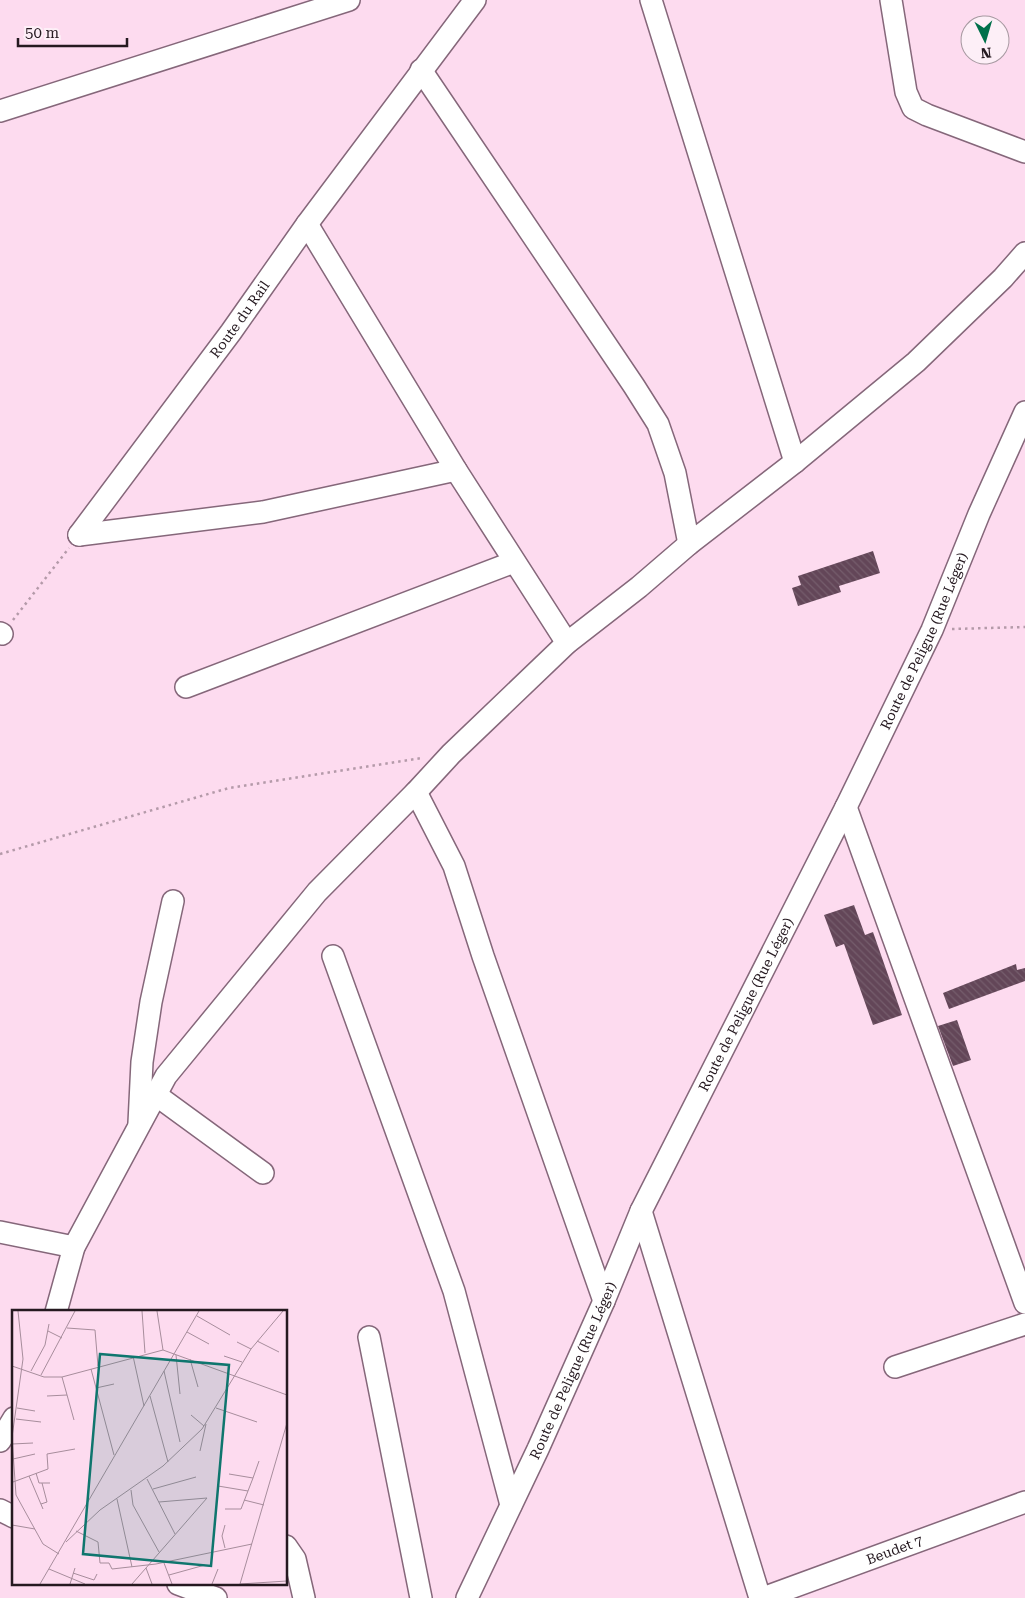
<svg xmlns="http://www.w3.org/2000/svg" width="1025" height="1598" font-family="'Roboto Serif',serif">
<defs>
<pattern id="building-back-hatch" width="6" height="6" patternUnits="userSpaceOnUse" patternTransform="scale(1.25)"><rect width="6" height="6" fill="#634658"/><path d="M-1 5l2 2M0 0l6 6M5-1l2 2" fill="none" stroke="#755d6c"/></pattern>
</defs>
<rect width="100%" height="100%" fill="#fddbef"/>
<!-- building -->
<path fill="url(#building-back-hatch)" d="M873,551L880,573L839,586L841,592L798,606L792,588L801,585L798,576Z
M854,905L865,935L873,932L902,1015L873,1025L844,944L836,947L824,915Z
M1016,964L1017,970L1025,968V981L949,1009L943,993Z
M957,1020L971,1060L953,1066L938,1026Z"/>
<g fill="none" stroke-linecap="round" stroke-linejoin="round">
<!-- minor casing -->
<g stroke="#85677a" stroke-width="24">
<g id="minor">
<path d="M651,0L795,462"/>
<path d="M891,0L906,92L913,108L927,115L1025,152"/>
<path d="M421,70L634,386L658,424L675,473L689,544"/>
<path d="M0,111L349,0"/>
<path d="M307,224L456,470L567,643"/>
<path id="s1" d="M79,535L231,332L307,224L475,0"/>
<path d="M79,535L263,512L456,470"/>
<path d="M0,633L2,634"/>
<path d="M186,687L514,562"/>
<path d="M416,792L454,866L483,956L604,1301"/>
<path d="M846,807L1025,1303"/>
<path d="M333,956L454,1291L511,1505"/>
<path d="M156,1095L263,1173"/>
<path d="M139,1123L142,1062L151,1002L173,901"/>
<path d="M641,1211L760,1598"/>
<path d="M0,1232L74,1247"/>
<path d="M56,1312L74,1247L166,1076L317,892L416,792L451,754L567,643L639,587L689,544L795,462L916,362L1003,278L1025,253"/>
<path d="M369,1337L421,1598"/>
<path d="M895,1367L1025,1324"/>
<path d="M0,1441L14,1418"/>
<path d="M0,1510L14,1517"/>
<path d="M286,1546L295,1559L304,1598"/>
<path d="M178,1584L216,1598"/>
<path id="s2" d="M467,1598L538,1449L604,1301L641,1211L846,807L932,630L979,514L1025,412"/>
<path id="s3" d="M763,1598L1025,1502"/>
</g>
</g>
<!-- path -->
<path stroke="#b49aa9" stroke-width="2.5" stroke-dasharray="2.5 4" stroke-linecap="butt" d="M13,620L69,548
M952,629L1025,627
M0,854L229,788L422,758"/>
<!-- minor -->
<use href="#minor" stroke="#fff" stroke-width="21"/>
</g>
<g text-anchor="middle" stroke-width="5" stroke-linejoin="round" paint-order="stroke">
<!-- street labels -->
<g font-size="14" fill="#251920" stroke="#fdeff7">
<text dy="5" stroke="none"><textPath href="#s1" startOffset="269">Route du Rail</textPath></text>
<text dy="5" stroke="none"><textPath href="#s2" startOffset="1061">Route de Peligue (Rue Léger)</textPath></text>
<text dy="5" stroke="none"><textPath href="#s2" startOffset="656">Route de Peligue (Rue Léger)</textPath></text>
<text dy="5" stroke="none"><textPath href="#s2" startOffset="251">Route de Peligue (Rue Léger)</textPath></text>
<text dy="5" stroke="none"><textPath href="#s3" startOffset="140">Beudet 7</textPath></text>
</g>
</g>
<!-- overview -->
<g transform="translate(12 1310)">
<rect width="275" height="275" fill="#fddbef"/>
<path fill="none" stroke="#a78d9c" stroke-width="1" d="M130,1L133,43M145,1L151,40M185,6L218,25M55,18L83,20L86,56M36,21L50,28M175,22L197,34M245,31L267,42M225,32L239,39M164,45L168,84M121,46L132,96M212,46L230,52M178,49L186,77M0,56L32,67H50L151,40L275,85M79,59L102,145M19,61L33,35L37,14M152,61L168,132M29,65L63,1M50,67L62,110M84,78L102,74M35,86L55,85M138,86L156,152M5,98L23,101M204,98L245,112M179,105L192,116M4,109L29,112M0,127L11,49L6,1M0,128L4,185L31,234L47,244M0,134L21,133M188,141L194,114M1,149L23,144M24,163L27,173H38M17,166L31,199M241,168L247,151M135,169L163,224M1,172L36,159L35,144L63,139M206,176L236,181M141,179L184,167M119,180L121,195L147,242M105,189L120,257M232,190L252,195M147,192L195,188M29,194L35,192L30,173M213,199H229L241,168L217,164M0,215L23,219M213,215L210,226L213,238M64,221L86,232L88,253H97L100,259L144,254L240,234M54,232L88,200L151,156L190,119L239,39L271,1M152,253L160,274M134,258L140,274M37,259L73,274M61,263L82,270L85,264M157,265L193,255M28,274L187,1M58,274L63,258M120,274L195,188M200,274L206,259M228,274L275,271M228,274L275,113"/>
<path fill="#0f766e" fill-opacity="0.15" stroke="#0f766e" stroke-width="2.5" d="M88,44L217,55L199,256L71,244Z"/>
<rect width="275" height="275" fill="none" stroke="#251920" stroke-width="2.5"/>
</g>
<!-- north arrow -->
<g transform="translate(985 40) rotate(175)"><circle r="24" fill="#fdeff7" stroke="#a799a1"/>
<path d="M0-4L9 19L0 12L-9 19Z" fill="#00714b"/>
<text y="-8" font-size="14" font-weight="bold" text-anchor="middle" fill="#251920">N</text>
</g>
<!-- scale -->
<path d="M18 38v8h109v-8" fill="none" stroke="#251920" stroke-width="2.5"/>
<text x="25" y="38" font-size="15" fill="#251920" stroke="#fdeff7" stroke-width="4" paint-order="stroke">50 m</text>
</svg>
